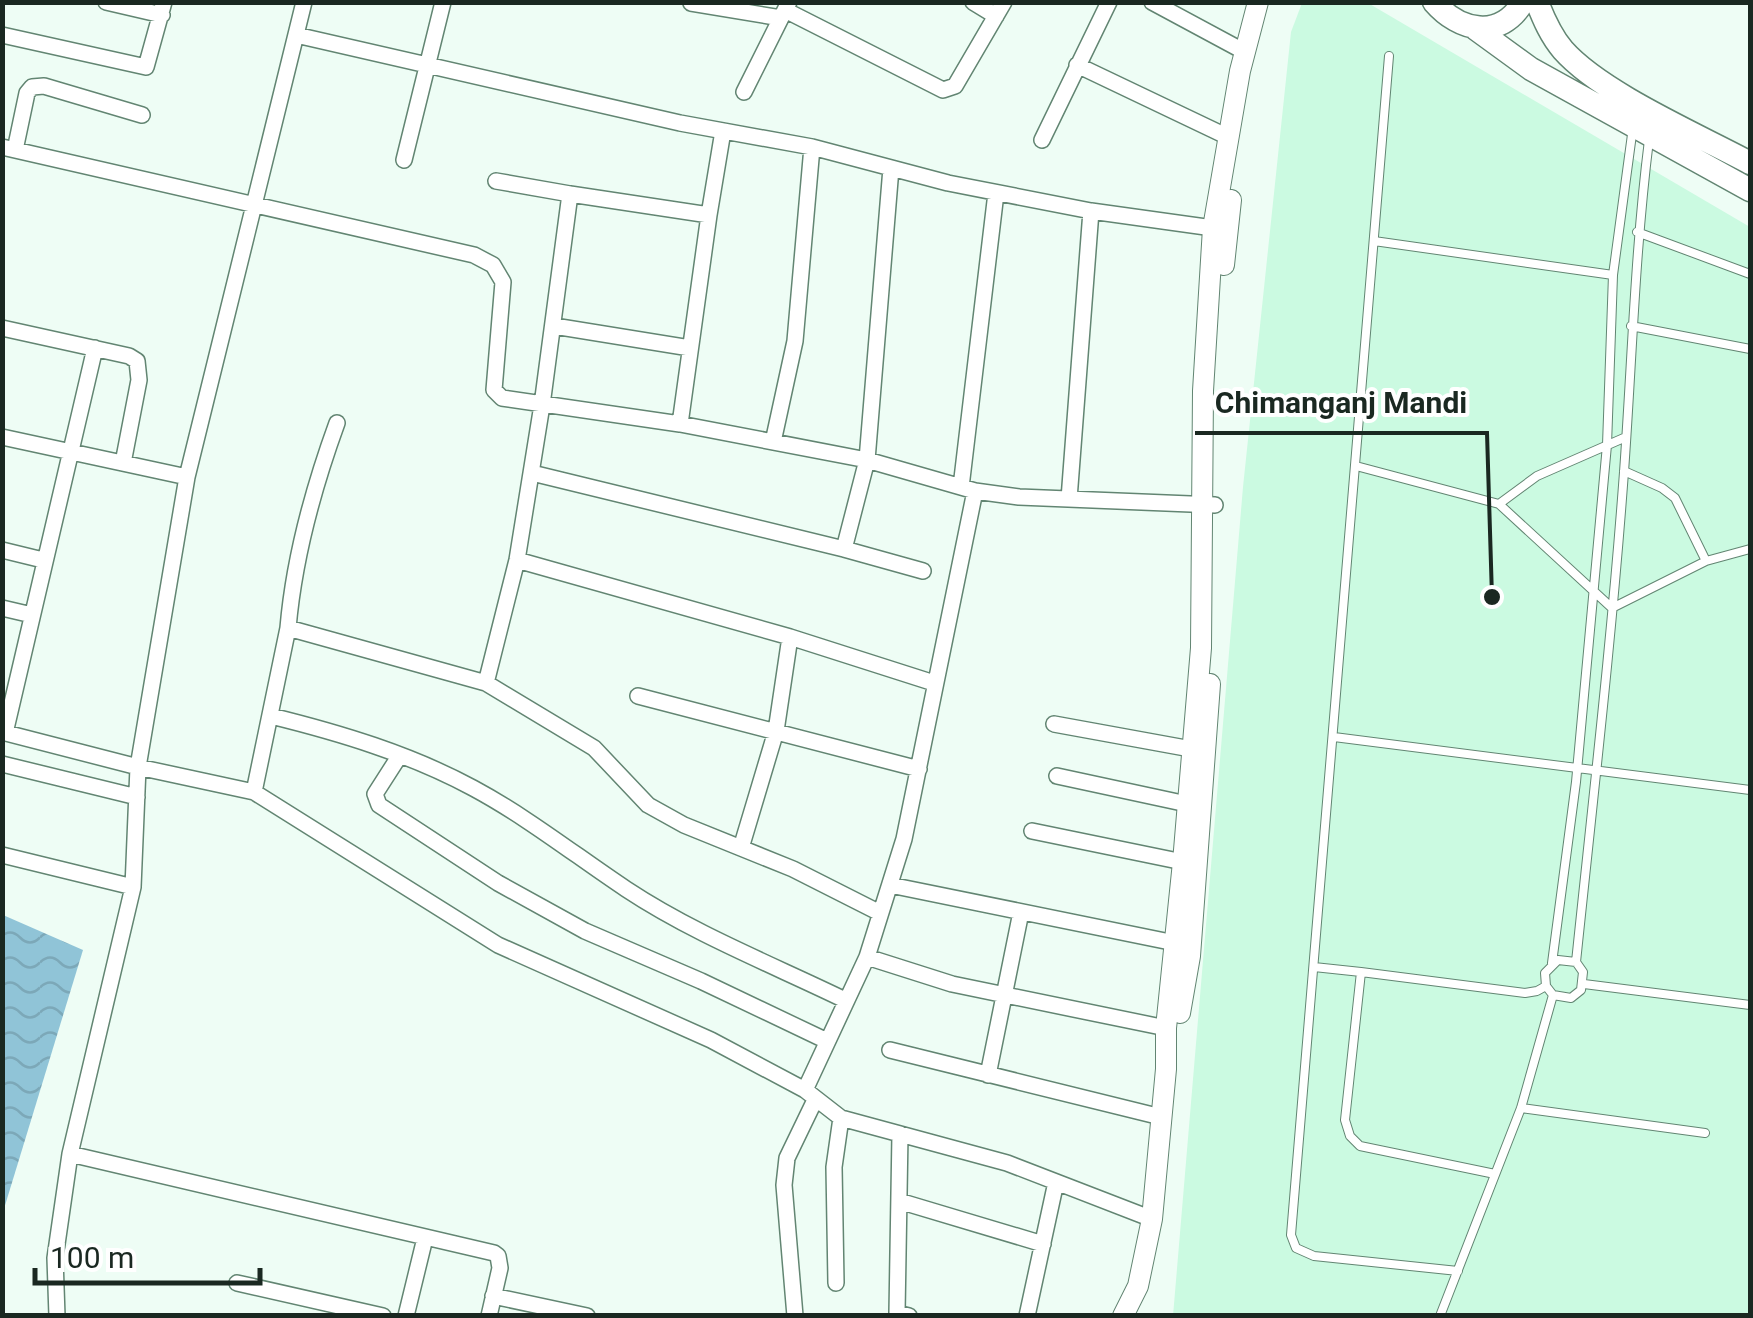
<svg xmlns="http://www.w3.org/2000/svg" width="1753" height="1318" font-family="Roboto,sans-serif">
<defs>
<pattern id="water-waves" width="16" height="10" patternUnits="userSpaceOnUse" patternTransform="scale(2.5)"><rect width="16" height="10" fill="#90c4d7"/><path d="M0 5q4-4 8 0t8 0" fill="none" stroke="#7ca8b8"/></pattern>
</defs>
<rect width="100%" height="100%" fill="#eefdf5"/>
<!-- built -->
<path fill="#cbfae1" d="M1302,3H1368L1750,227V1315L1173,1316L1243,487L1291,32Z"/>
<!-- water -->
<path fill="url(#water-waves)" d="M3,915L83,950L3,1212Z"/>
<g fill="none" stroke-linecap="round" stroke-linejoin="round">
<!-- lane casing -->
<g stroke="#628572" stroke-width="10">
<path id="lane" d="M1389,56L1291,1235L1296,1248L1314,1256L1458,1271
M1637,232L1750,274
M1374,241L1613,275
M1631,326L1750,349
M1356,466L1499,504L1537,476L1626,437
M1624,471L1662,488L1675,498L1706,561
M1499,504L1612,608L1706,561L1750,549
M1334,737L1750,790
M1576,962C1593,799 1612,636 1624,472C1632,361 1635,251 1649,140
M1552,963L1576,782L1607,445L1613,275L1633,127
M1314,967L1361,972
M1584,984L1750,1005
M1521,1108L1705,1133
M1495,1174L1360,1146L1350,1136L1345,1120L1361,972L1525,993L1537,991L1546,986
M1440,1316L1521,1108L1553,995L1546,986L1545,973L1558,960L1576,962L1583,972L1581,990L1571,998L1553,995"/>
</g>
<!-- street casing -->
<g stroke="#628572" stroke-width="18">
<path id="street" d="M106,2L162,15
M973,2L996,16
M1152,2L1245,52
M691,3L781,18
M785,10L943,90L955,86L1004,2
M2,35L146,67L164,2
M296,35L680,123L812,147L948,183L1091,211L1213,228
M1077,65L1228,137
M744,92L789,2
M1042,140L1109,2
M2,147L474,255L493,265L503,282L494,390L502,398L680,424L867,460L975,491L1019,497L1215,505
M15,150L27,93L32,87L44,86L142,115
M404,160L443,2
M496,181L570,194
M554,326L690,348
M2,328L129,356L137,361L139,380L123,463
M680,424L709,215
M2,437L187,477
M773,442L795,341L812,147
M532,473L844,549L867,460L891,168
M961,487L996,193
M1069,499L1091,211
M844,549L923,571
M2,550L43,560
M517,560L790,637L934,683
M2,608L32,615
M288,628C294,558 313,489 337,423
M486,683L517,560L542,405L570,194L709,215L723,131
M638,696L919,769
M271,716C340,733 410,754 473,788C527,817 575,855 626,889C694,934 773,965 845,1000
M1054,724L1202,751
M2,732L138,767L254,792L498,945L711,1040L805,1090L841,1118L1007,1163L1152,1219
M5,733L95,348
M400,755L375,794L379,805L498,883L585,931L701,981L827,1041
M2,764L137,797
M1057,776L1187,804
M254,792L288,628L486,683L594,748L648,805L684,825L793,869L880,913
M1032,831L1183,862
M741,848L776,731L790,637
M2,855L133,887
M890,885L1175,943
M867,957L952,984L1166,1028
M890,1050L1161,1117
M988,1075L1021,912
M805,1090L867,957L904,839L975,491
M900,1134L897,1313L909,1316
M70,1154L494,1253L498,1256L500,1268L489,1316
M899,1201L1043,1244
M237,1283L383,1316
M836,1283L834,1167L841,1118
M493,1296L587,1316
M57,1316L55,1258L70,1154L133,887L138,767L187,477L304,2
M406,1316L425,1238
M795,1316L784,1185L787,1158L815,1100
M1027,1316L1056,1182"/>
</g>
<!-- secondary casing -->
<g stroke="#628572" stroke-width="22">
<path id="secondary" d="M1224,265L1231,200
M1180,1013L1190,956L1210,684
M1123,1316L1138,1286L1152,1219L1166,1069V1028L1183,862L1201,648L1203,391L1213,228L1240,71L1258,2"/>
</g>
<!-- primary casing -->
<g stroke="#628572" stroke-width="25">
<path id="primary" d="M1434,2C1459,31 1500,41 1523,2
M1537,2C1544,20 1551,36 1563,50C1601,93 1698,135 1750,163
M1476,29L1531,69L1750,190"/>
</g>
<!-- lane -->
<use href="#lane" stroke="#fff" stroke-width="8"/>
<!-- street -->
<use href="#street" stroke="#fff" stroke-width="15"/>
<!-- secondary -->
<use href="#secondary" stroke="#fff" stroke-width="20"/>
<!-- primary -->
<use href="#primary" stroke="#fff" stroke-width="22"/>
</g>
<!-- callouts -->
<path fill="none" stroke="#1a2821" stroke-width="4" d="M1492 597L1487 433H1195"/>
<circle fill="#1a2821" stroke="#fff" stroke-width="4" cx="1492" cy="597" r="10"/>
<g font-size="30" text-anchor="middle" font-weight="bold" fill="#1a2821" stroke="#fff" stroke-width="8" stroke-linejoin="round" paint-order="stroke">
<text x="1341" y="413">Chimanganj Mandi</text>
</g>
<!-- border -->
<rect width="1753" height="1318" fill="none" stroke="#1a2821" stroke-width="10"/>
<!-- scale -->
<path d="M35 1268v15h225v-15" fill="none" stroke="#1a2821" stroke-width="5"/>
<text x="50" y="1268" font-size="30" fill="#1a2821" stroke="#ffffff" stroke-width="8" paint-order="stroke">100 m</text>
</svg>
